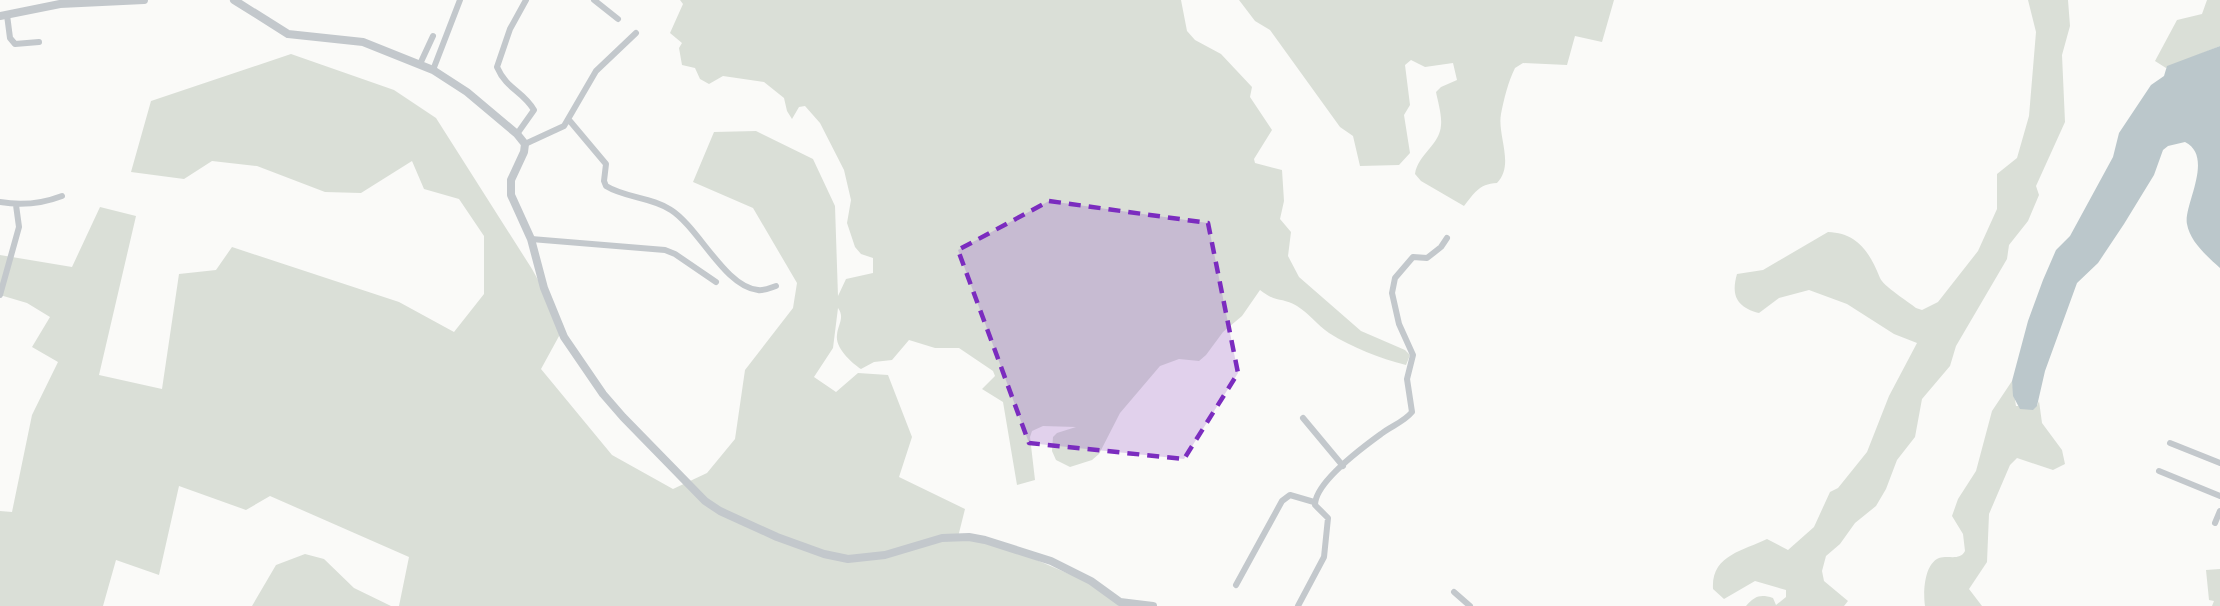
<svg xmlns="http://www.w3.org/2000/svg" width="2220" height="606" font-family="Helvetica,sans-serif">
<rect width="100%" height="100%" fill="#fafaf8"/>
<!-- green -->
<path fill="#dadfd7" d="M680,0H1181L1187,31L1195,40L1221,54L1252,87L1250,97L1272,130L1254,159L1255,163L1282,170L1284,201L1280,219L1291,232L1288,256L1299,277L1361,331L1405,350L1410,355L1406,365C1379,358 1353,348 1329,333C1317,325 1310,314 1297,306C1282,297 1276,303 1260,290L1242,316L1223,332L1206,355L1199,361L1179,359L1160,366L1120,413L1099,454L1092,460L1070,467L1056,460L1052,451L1053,437L1057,433L1076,427L1043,426L1032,431L1030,437L1035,480L1017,485L1003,402L982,389L995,376L993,371L959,348H935L909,340L892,360L874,362L861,369C852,363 835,348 837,335C838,324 845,318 838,308L833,348L814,377L836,392L858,373L888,375L912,437L899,477L965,509L958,537L1006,547L1095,585L1135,606H399L409,557L270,496L246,510L179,486L159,575L116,560L103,606H0V511L12,512L32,415L58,362L32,347L50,317L27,303L0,295V255L72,267L100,207L136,216L99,375L162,389L179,274L216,270L232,247L399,302L454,332L484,294V236L459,199L424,189L412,161L361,193L325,192L257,166L212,161L184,179L131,172L151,101L291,54L394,90L436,118L532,269L564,327L541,369L612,455L673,489L707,473L735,439L745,370L793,308L797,283L753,208L693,182L714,132L756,131L813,159L835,206L838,296L846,279L873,273V258L861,254L855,247L847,223L851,200L844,170L820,123L805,106L799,107L792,119L787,111L784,98L764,82L723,76L709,84L700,79L695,68L682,65L679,48L682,43L670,33L683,4Z
M1239,0H1614L1602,42L1575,36L1567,65L1523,63L1515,68C1508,82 1504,99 1501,114C1497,135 1515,165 1497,183C1478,184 1474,194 1464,206L1421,181L1415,174C1418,154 1440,145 1441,125C1442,115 1438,102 1436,92L1441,87L1457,80L1453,63L1425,67L1411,60L1405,65L1410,105L1404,115L1410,153L1399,165L1360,166L1353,136L1340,127L1270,30L1255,21Z
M2028,0H2068L2070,26L2062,55L2065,122L2036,186L2039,195L2028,221L2009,245L2007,259L1956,346L1950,366L1922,399L1915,437L1897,460L1886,489L1876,506L1855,523L1840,544L1826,556L1822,571L1824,581L1848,601L1844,606H1746C1755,596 1760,594 1773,598L1776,605L1786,597V590L1755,581L1724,599L1713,589C1711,555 1743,551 1767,539L1788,550L1814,527L1830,492L1838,488L1867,452L1889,396L1917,343L1894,334L1847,304L1809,290L1779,298L1759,313C1736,307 1731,295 1737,274L1763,270L1828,232C1858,233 1870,253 1880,278C1883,286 1909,302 1916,308L1922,310L1938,302L1978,251L1997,209V174L2017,158L2029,116L2036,32Z
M2207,0H2220V46L2166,68L2155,61L2177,20L2202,14Z
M2012,381L2016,406H2037L2039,401L2042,423L2062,450L2065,464L2053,470L2017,458L2010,465L1989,514L1987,562L1969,589L1982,606H1925C1923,593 1924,564 1939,558C1949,555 1960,561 1965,551L1963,534L1952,516L1958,499L1976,471L1992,411Z
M305,554L324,559L354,588L391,606H252L276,565Z
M2220,569V606H2212L2214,601L2209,600L2206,570Z"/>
<!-- water -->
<path fill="#bbc7cb" d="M2220,46V268C2208,257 2190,242 2187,224C2183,206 2215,157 2185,142L2168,146L2163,150L2154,175L2124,224L2098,263L2077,283L2045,371L2037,406L2033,410L2020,409L2013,396L2012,381L2028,321L2043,280L2056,250L2070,236L2113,157L2119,133L2151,85L2164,76L2167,66Z"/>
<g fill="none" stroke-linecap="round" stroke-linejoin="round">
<!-- minor -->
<path stroke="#c3c8cc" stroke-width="6" d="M594,0L618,19
M7,15L10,38L15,44L39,42
M420,64L433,36
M433,70L460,0
M569,120L606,164L604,181L606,186C625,198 652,197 671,210C699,228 725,287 758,290C764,291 770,288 776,286
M517,134L534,110C522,90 507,90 497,67L510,29L526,0
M525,144L564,126L596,71L636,33
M0,202C22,206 41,204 62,196
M531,239L665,250L675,254L716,282
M0,295L19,227L16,205
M1303,418L1343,466
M2170,443L2220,463
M2159,471L2220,496
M2215,523L2220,511
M1236,585L1282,501L1290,495L1314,502
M1454,592L1470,606
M1298,606L1324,557L1328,518L1315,505C1315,482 1363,447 1381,434C1391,426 1404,422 1412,412L1407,379L1413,355L1399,324L1392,293L1395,278L1413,257L1427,258L1441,247L1447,238"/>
<!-- tertiary -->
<path stroke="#c3c8cc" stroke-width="8" d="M234,0L288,34L363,42L433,70L467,92L517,134L525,144L524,152L511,180V195L531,239L544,288L564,337L603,394L623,417L705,501L720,511L777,537L824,554L848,559L885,555L942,538L969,537L985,540L1051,561L1091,581L1120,602L1153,606
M0,16L60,4L144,0"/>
</g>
<!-- marked area -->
<path fill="#7b2cbf" fill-opacity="0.2" stroke="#7b2cbf" stroke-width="4.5" stroke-dasharray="12 8" stroke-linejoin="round" d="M1049,201L1208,223L1238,373L1184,459L1029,443L958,250Z"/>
</svg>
